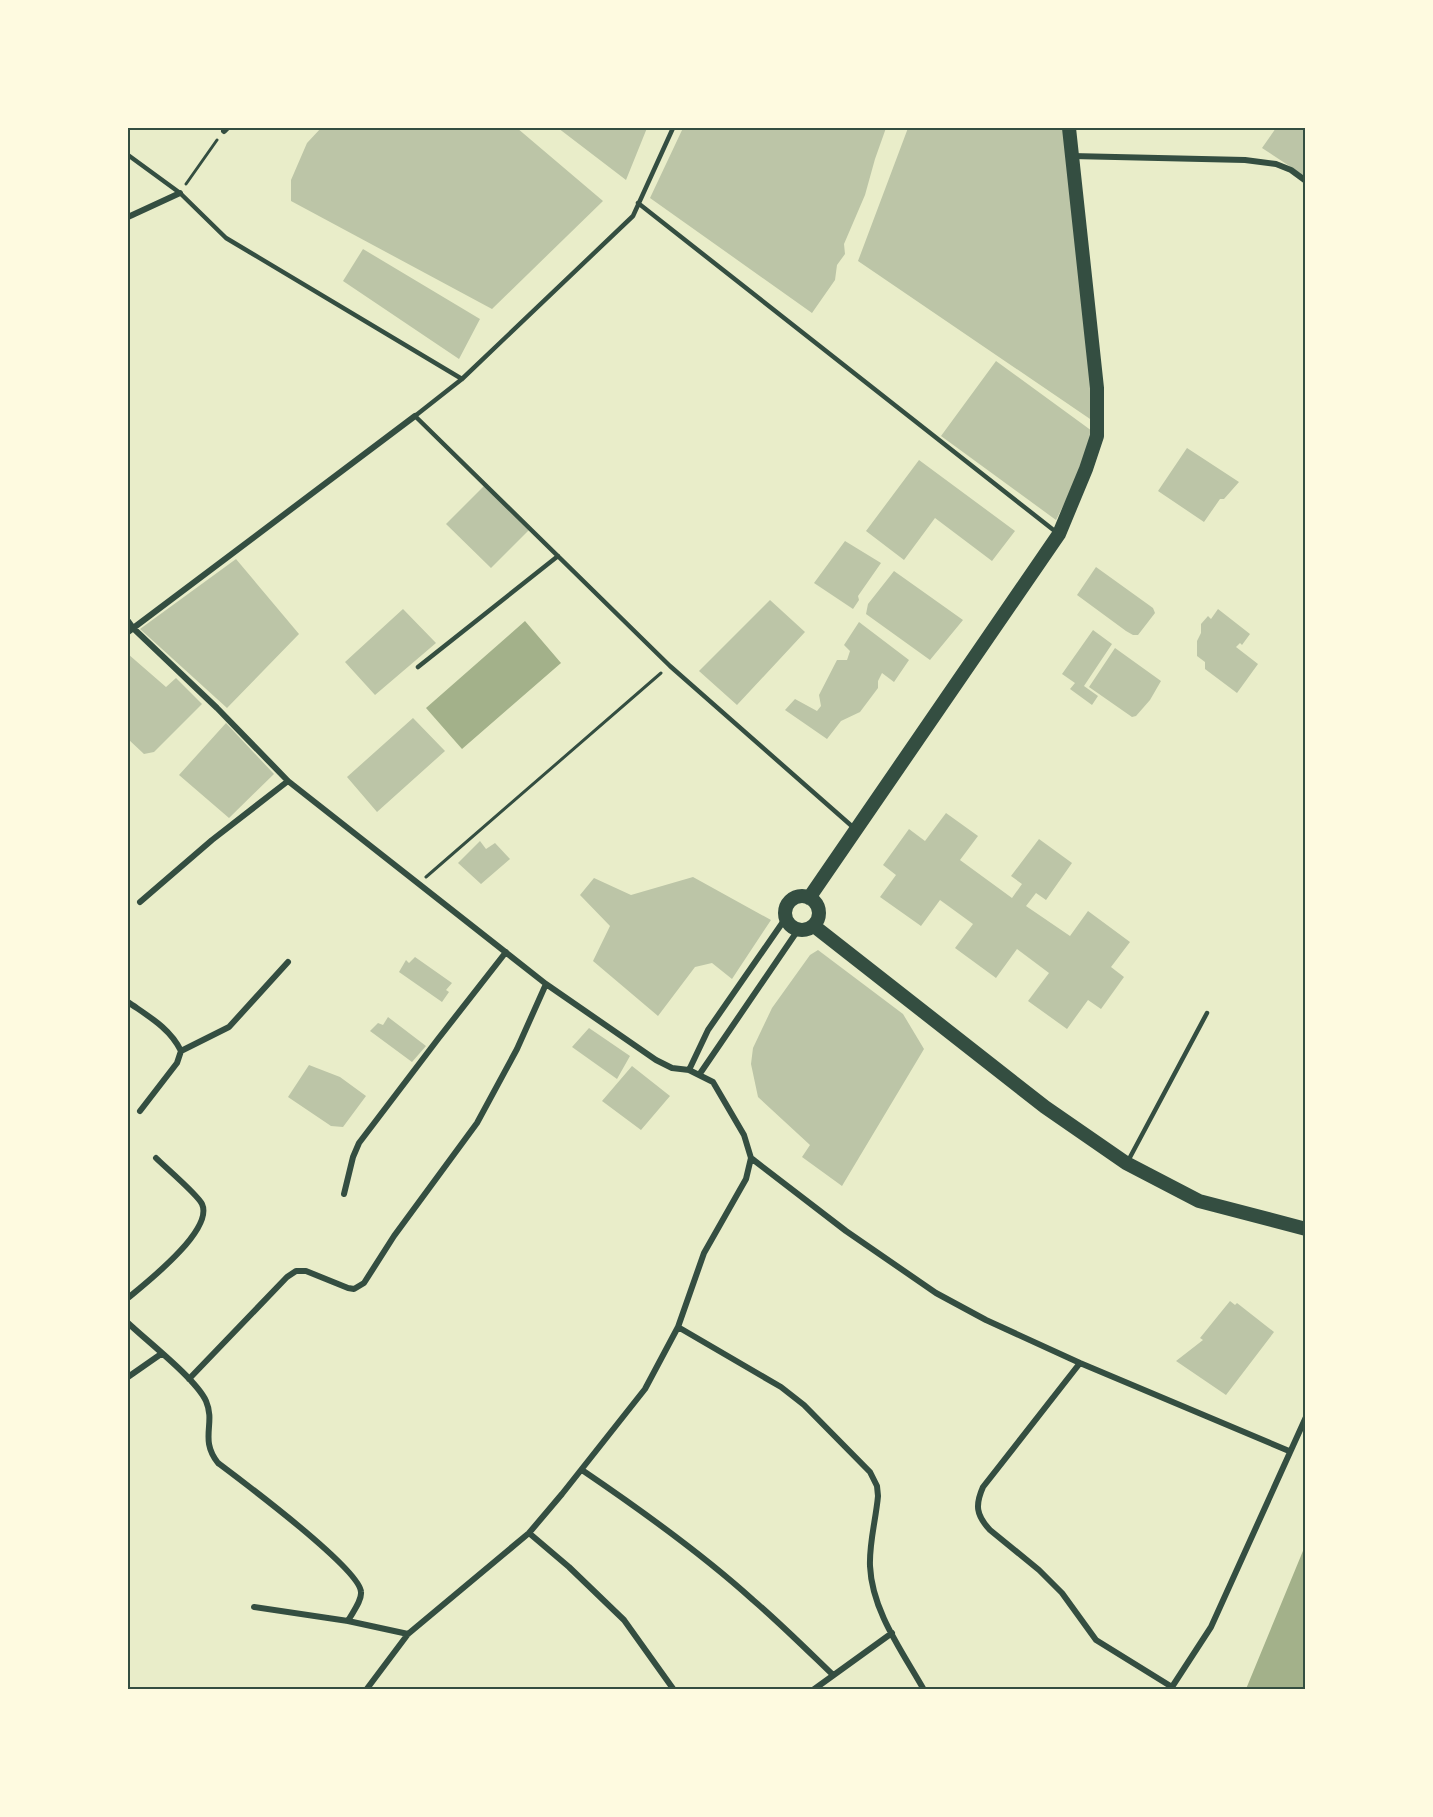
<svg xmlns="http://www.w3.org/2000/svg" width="1433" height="1817" font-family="'Public Sans',sans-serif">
<rect width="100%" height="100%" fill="#e9edc9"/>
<!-- water -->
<path fill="#a3b18a" d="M525,621L561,663L462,749L426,708Z
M1305,1546V1689H1246Z"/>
<!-- building -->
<path fill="#bcc5a7" d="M321,128H517L603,201L492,309L291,201V180L307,143Z
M558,128H647L626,180Z
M683,128H886L875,159L865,195L844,244L845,254L837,265L835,280L812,313L650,198Z
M908,128H1065L1093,401V421L858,261Z
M1276,128H1306V177L1262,148Z
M363,249L480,319L459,359L343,281Z
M996,361L1092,431L1075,482L1056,520L941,436Z
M1187,448L1239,482L1224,499H1220L1204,522L1158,491Z
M919,460L1015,531L992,561L935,518L904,560L866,531Z
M484,486L529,530L491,568L446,524Z
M845,541L881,563L858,596L859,600L853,609L814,583Z
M236,559L299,634L227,708L140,629Z
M1096,567L1153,608L1155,613L1138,635H1133L1126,631L1077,595Z
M894,571L963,620L930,660L866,614L868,604Z
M770,600L805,632L737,705L699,671Z
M403,609L436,643L375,695L345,662Z
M1218,609L1250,634L1242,645L1240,643L1236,647L1258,664L1237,693L1205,669V662L1197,656V641L1201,633V624L1208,616L1211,619Z
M859,622L909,660L894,682L882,673L878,681V688L860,712L841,721L827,739L785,710L795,699L817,711L821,706L819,695L837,660H847L850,651L844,645Z
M1093,630L1112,644L1084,686L1098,696L1092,705L1070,689L1075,683L1062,674Z
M1115,648L1161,681L1150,700L1136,716L1132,717L1089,687Z
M128,654L166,687L176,678L202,704L154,752L144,754L128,739Z
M413,718L445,751L377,812L347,777Z
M226,723L274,774L229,818L179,775Z
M946,813L978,836L960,860L1012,898L1022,884L1011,876L1039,839L1072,863L1046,900L1036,893L1026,906L1070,936L1088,911L1130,942L1111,967L1124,977L1101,1009L1088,1000L1067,1029L1028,1001L1049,973L1017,949L996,978L955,948L973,924L940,900L921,926L880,897L896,875L883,865L909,829L925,841Z
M480,841L486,849L495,843L510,859L481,884L458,863Z
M693,877L771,920L732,979L712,963L695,967L658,1016L593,961L610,926L580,895L594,878L631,895Z
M818,950L903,1014L924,1049L842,1186L802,1157L810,1145L758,1097L751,1064L753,1048L772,1008L810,955Z
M415,957L452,983L446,990L449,992L442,1002L399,972L406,960L409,963Z
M388,1017L426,1046L412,1062L370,1031L378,1023L383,1025Z
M589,1028L630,1056L617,1079L572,1047Z
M309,1065L340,1077L366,1096L343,1127L331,1126L288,1097Z
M632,1066L670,1096L641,1130L602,1101Z
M1230,1301L1235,1305L1237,1303L1274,1332L1226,1395L1176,1361L1203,1340L1200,1338Z"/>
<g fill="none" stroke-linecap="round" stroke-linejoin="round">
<!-- path -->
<path stroke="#344e41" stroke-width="3" d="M186,184L217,140
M426,877L661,673"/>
<!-- service -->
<path stroke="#344e41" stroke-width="4.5" d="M673,128L633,216L462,379L415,416L670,666L854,828
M128,155L180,193L226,238L462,379
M638,203L1056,532
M418,667L558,556
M1128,1161L1207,1013"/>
<!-- minor -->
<path stroke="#344e41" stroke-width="6" d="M224,131L227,128
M1072,156L1245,160L1276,164L1291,170L1306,181
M128,217L180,193
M128,621L133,628L217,708L288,781L546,984L656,1060L672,1068L689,1070L713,1082L744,1135L751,1158L746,1179L704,1253L678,1327L645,1389L562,1494L529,1533L408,1634L366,1690
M128,632L415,416
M140,902L212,840L288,781
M128,1002C148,1016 170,1028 181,1051L177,1063L140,1111
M181,1051L229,1027L288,962
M689,1070L708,1030L785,919
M699,1075L798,930
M751,1158L846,1231L936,1293L986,1320L1080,1363L1289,1451
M344,1194L353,1157L359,1143L438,1039L506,952
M128,1298C146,1283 214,1230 202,1204C198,1195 165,1167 156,1158
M128,1323C147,1341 196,1379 206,1401C216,1424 199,1439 218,1463C242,1481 360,1569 361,1592C362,1601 352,1613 348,1621
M678,1327L781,1387L804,1405L870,1472L877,1486L878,1496C876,1519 869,1543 870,1566C872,1611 902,1651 924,1690
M1080,1363L983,1487C975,1505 976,1515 990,1530L1039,1570L1062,1593L1096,1640L1172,1687
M128,1377L161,1354
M189,1379L287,1277L296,1271H306L348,1288L354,1289L364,1283L394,1236L477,1123L517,1049L546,984
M582,1470C641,1510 700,1552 753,1600C781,1624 807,1650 833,1675
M529,1533L569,1567L624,1620L674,1690
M254,1607L348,1621L408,1634
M813,1690L892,1633
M1170,1690L1211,1627L1306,1417"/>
<!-- primary -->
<path stroke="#344e41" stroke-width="14" d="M785 913a17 17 0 1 1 34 0a17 17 0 1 1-34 0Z
M809,898L1059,534L1086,469L1097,436V388L1069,128
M814,926L1045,1107L1126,1163L1199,1201L1306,1229"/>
</g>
<!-- border -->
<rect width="1433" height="1817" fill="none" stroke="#fefae0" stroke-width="258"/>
<rect x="129" y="129" width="1175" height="1559" fill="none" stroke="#344e41" stroke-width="2"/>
</svg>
